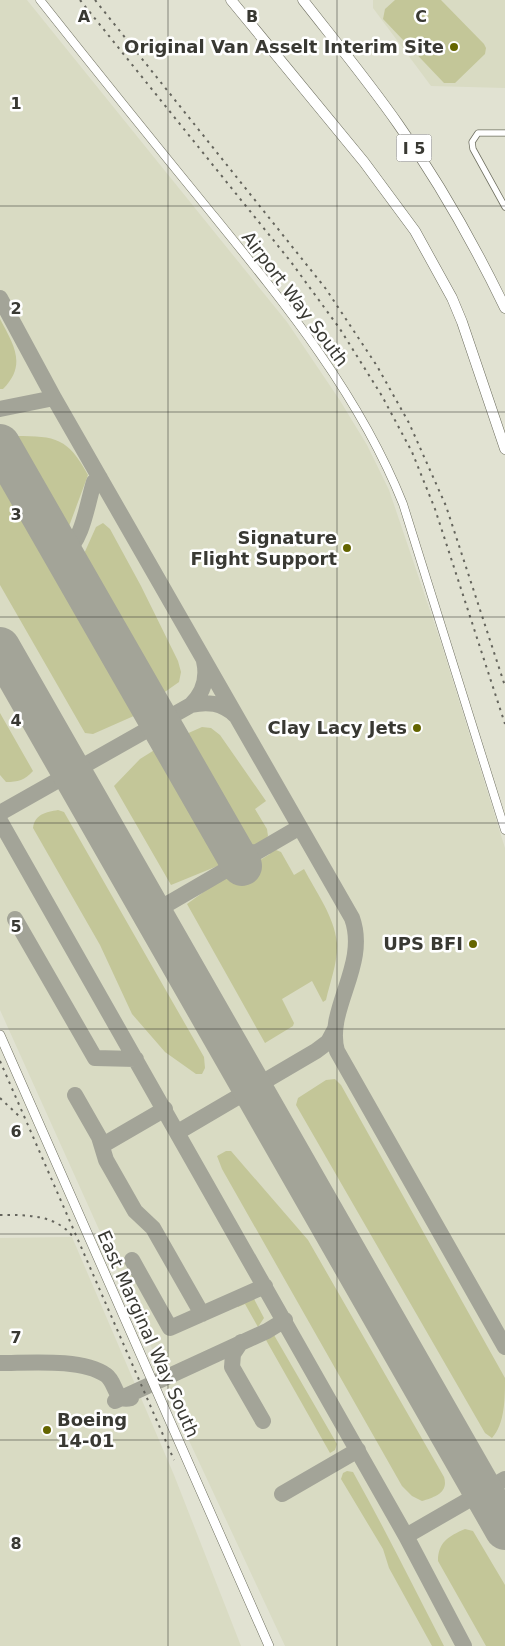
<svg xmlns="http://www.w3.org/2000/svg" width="505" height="1646" font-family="'DejaVu Sans',sans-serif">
<rect width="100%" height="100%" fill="#e1e2d2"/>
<!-- built -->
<path fill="#d9dbc3" d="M0,0H27L287,322L339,399L367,445L389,490L441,643L505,848V1646H285L185,1432L147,1336L0,1010Z
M373,0H505V88L431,86L373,8Z
M72,1237L174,1475L241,1646H0V1238Z"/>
<!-- green -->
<path fill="#c3c698" d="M395,0H441L484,44L486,48L485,54L455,83H444L383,19L385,9Z
M0,319C14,345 27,365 3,389H0Z
M16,436C56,436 68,438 88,475L68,529Z
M0,477L136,715L93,734L85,733L0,585Z
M103,523L110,529L141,586L178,661L181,672L179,682L162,694L83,556L96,527Z
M0,713L33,771C25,780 18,782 6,782L0,775Z
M202,727L211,728L220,735L266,801L255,809L267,829L268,836L265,840L250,848L245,843L184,735Z
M156,749L220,865L171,885L114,786L140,759Z
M58,810L64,812L204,1057L205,1068L202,1074H196L165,1052L132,1014L100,945L33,828C35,814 46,812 58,810Z
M276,850L281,852L294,875L304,869C316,892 334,916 337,943C338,962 330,982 326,1000L323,1002L312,981L282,999L294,1023L293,1026L265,1043L187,904L227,875L229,879L270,854L269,851Z
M335,1079L341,1085L505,1378C505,1398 505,1424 492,1438L485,1433L296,1105L298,1098L326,1080Z
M226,1151H231L308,1240L444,1477C449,1493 434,1497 422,1501L412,1496L402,1486L222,1169L217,1156Z
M249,1299H254L264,1318L258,1327L245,1304L238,1307L237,1304Z
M274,1335L337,1444L335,1450L330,1453L266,1340Z
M347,1471L353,1472C385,1529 414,1588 444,1646H432L389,1568L383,1549L341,1479L343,1473Z
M465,1529L473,1531L505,1585V1646H486L438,1561C438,1542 449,1536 465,1529Z"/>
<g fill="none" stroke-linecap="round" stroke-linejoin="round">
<!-- taxiway -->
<path stroke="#a3a498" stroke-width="16" d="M0,298L54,398L352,918C369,965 325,1010 337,1051L505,1347
M0,409L54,398
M64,554C83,540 87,504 94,482L100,478
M191,705C208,701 222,703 235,715
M0,813L191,705C203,693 208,678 204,661
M0,821L406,1536L464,1646
M229,843L242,853L257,852
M152,913L300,827
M15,919L95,1058L136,1059
M75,1095L99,1137L106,1160L135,1211L153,1228L202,1314
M178,1132L316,1051L328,1042L335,1029
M103,1145L165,1109
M132,1260L170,1328L265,1286
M241,1342L233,1354L232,1367L263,1421
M0,1363C29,1363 81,1358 106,1375C117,1383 114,1403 131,1398
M115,1401L267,1331L285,1320
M282,1494L358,1450
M406,1536L505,1479"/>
<!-- runway -->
<path stroke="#a3a498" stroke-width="40" d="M0,444L242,866
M0,647L505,1530"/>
<!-- minor casing -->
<g stroke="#6d6e5f" stroke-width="7">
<path id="minor" d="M505,133H478L472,142L473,149L505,207"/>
</g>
<!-- secondary casing -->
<g stroke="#6d6e5f" stroke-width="9">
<path id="secondary" d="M40,0C97,72 155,144 213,215C286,305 360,396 403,504L505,830"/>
</g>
<!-- primary casing -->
<g stroke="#6d6e5f" stroke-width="10">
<path id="primary" d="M0,1035L269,1646"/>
</g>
<!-- motorway casing -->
<g stroke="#6d6e5f" stroke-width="11">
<path id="motorway" d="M231,0L364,162L415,231L452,298L462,322L505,449
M303,0C335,41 368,81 398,124C439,182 474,244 505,308"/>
</g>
<!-- minor -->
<use href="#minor" stroke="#fff" stroke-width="5.5"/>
<!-- secondary -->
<use href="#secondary" stroke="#fff" stroke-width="8"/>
<!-- primary -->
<use href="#primary" stroke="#fff" stroke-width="9"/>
<!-- motorway -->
<use href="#motorway" stroke="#fff" stroke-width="10"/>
<!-- rail -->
<path stroke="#65655d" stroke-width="2" stroke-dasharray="2.5 5" stroke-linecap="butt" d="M80,0L291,262L340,329L382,396L412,452L435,509L505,724
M95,0L326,289L377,366L409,423L446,506L505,686
M0,1061L174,1460
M0,1098L20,1117
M0,1215C27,1215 56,1214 74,1238"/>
</g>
<!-- grid -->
<path fill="none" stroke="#393933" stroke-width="1" stroke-opacity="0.55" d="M168,0V1646M337,0V1646M0,206H505M0,412H505M0,617H505M0,823H505M0,1029H505M0,1234H505M0,1440H505"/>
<!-- markers -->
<g fill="#646500" stroke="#fff" stroke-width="2">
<circle cx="454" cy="47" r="5"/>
<circle cx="347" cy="548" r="5"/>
<circle cx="417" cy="728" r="5"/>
<circle cx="473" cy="944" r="5"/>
<circle cx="47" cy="1430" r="5"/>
</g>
<g text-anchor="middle" stroke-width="5" stroke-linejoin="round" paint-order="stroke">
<!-- shield labels -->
<rect fill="#fff" stroke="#747470" stroke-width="1" x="396.5" y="134.5" width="35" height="27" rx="4"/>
<g font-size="16" font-weight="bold" fill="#393933">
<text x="414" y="154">I 5</text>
</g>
<!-- poi labels -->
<g font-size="18" font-weight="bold" fill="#393933" stroke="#fff" text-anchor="end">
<text x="444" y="53">Original Van Asselt Interim Site</text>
<text x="337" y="544">Signature<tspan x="337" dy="21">Flight Support</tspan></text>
<text x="407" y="734">Clay Lacy Jets</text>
<text x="463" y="950">UPS BFI</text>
<text x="57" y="1426" text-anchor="start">Boeing<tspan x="57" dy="21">14-01</tspan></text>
</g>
<!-- street labels -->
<g font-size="18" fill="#393933" stroke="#fff">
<text transform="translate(295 299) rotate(53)" y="6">Airport Way South</text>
<text transform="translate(148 1334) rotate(66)" y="6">East Marginal Way South</text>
</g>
</g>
<g font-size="16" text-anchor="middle" font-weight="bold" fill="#393933" stroke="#fff" stroke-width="5" stroke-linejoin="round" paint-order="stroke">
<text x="84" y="22">A</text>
<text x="252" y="22">B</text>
<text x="421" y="22">C</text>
<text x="16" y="109">1</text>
<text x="16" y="314">2</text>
<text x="16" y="520">3</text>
<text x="16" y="726">4</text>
<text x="16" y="932">5</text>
<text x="16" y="1137">6</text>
<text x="16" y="1343">7</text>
<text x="16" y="1549">8</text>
</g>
</svg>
